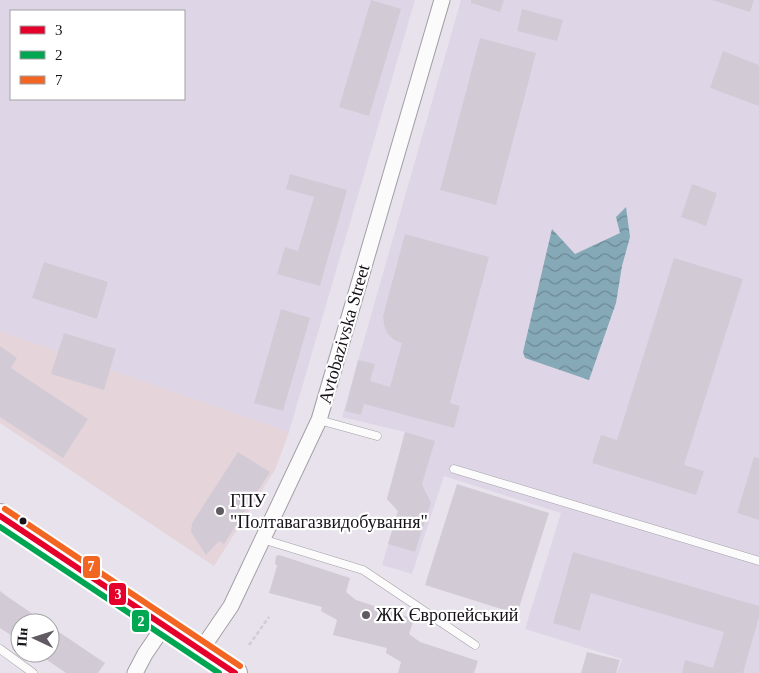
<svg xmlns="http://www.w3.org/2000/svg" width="759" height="673" font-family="Georgia,serif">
<defs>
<pattern id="water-waves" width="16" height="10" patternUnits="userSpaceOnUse" patternTransform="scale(1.25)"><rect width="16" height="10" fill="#86a9b8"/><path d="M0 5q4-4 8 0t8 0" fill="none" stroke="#6d8895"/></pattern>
</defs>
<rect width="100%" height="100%" fill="#e7e2eb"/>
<!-- commercial -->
<path fill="#e5d5db" d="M0,331L289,432L275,470L214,566L0,423Z"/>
<!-- industrial -->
<path fill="#ded6e6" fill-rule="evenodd" d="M0,0H415L289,432L0,331ZM11,11H184V99H11Z
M461,0H759V673H617L622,659L525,629L561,513L447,477L444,476L412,574L382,565L398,511L387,499L405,432L342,417Z"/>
<!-- water -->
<path fill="url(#water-waves)" d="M626,207L630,237L622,266L616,303L589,380L525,358L523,352L552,229L575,254L620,233L616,217Z"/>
<!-- building -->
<path fill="#d2cbd6" d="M371,0L401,9L369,116L339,107Z
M471,0H504L500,12L471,3Z
M712,0H754L750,12Z
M522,9L563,20L557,41L517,31Z
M480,38L536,53L496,205L440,190Z
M723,51L759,65V106L710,88Z
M290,174L347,190L320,286L277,274L285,247L298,251L314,197L286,189Z
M692,184L717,193L706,226L681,217Z
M405,234L489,257L450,403L460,406L454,428L364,404L361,415L345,411L358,360L375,364L370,381L390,387L402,343L394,340L387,333L384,325L383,316Z
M674,258L743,279L684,465L704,471L696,495L592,463L601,435L617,440Z
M44,262L108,282L97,319L32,298Z
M281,309L310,318L283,411L254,403Z
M64,333L116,349L104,390L51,374Z
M0,346L17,358L11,368L88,419L63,458L0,417Z
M405,432L435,441L422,484L431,503L415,552L388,544L398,511L387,499Z
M238,452L270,472L224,544L219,541L206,555L191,532L192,523Z
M754,457L759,458V520L737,513Z
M457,484L549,513L517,614L425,585Z
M573,552L759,606V617L743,673H682L685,660L713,668L724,632L591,593L580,631L553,623Z
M279,555L350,578L346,592L356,600L414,619L409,634L420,642L478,661L474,673H398L401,662L386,653L387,648L333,635L337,620L321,611L322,607L269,593L277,566L275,564L276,556Z
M0,591L8,597L46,623H20V642L9,634L0,628Z
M50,626L105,663L98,673H66L37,653H50Z
M587,652L620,660L616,673H581Z"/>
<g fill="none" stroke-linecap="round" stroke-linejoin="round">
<!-- lane casing -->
<g stroke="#a39fa6" stroke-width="9">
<path id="lane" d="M319,420L377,436
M454,469L759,561
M262,539L363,570L475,645
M0,649L33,673"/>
</g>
<!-- street casing -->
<g stroke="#a39fa6" stroke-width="17">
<path id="street" d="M201,650L231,606L319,420L442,0
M135,673L145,654L164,626"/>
</g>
<!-- primary casing -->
<g stroke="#a39fa6" stroke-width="26">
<path id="primary" d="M0,516L235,673"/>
</g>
<!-- path -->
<path stroke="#cfced0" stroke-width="2.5" stroke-dasharray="4 2.5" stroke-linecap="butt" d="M249,645L269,617"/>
<!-- lane -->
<use href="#lane" stroke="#fbfbfc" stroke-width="8"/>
<!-- street -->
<use href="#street" stroke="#fbfbfc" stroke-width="15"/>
<!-- primary -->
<use href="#primary" stroke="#fbfbfc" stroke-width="24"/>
<!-- bus-1 casing -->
<g stroke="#fff" stroke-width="10">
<path id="bus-1" d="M0,516L235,673"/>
</g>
<!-- bus-2 casing -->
<g stroke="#fff" stroke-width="10">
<path id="bus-2" d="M0,527L219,673"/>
</g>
<!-- bus-3 casing -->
<g stroke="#fff" stroke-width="10">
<path id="bus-3" d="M5,509L240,666"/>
</g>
<!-- bus-1 -->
<use href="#bus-1" stroke="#e4002b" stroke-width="6"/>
<!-- bus-2 -->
<use href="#bus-2" stroke="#00a651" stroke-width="6"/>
<!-- bus-3 -->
<use href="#bus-3" stroke="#f26522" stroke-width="6"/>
</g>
<!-- markers -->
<g fill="#605b62" stroke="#fff" stroke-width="2">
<circle cx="220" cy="511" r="5"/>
<circle cx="366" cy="615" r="5"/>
</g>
<circle fill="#171319" stroke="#fff" stroke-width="2" cx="23" cy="521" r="4.5"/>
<g text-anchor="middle" stroke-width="4.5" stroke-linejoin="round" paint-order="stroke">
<!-- street labels -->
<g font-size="18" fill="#171319" stroke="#fff">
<text transform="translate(344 334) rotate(-74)" y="6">Avtobazivska Street</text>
</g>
<!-- poi labels -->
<g font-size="18" fill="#171319" stroke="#fff" text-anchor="start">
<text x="230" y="507">ГПУ<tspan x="230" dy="21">"Полтавагазвидобування"</tspan></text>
<text x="376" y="621">ЖК Європейський</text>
</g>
</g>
<g stroke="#fff" stroke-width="2">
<rect x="82" y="555" width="19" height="24" rx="5" fill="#f26522"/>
<rect x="108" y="582" width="19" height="24" rx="5" fill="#e4002b"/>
<rect x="131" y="609" width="19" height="24" rx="5" fill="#00a651"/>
</g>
<g font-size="14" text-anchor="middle" font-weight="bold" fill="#fff">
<text x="91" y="571">7</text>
<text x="118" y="599">3</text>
<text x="141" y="626">2</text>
</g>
<!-- legend -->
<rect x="10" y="10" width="175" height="90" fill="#ffffff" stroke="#a2a1a3"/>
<rect x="20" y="26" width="25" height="8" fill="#e4002b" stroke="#a2a1a3"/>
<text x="55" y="35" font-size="15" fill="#171319">3</text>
<rect x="20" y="51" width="25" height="8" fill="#00a651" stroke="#a2a1a3"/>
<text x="55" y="60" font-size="15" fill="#171319">2</text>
<rect x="20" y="76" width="25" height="8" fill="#f26522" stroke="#a2a1a3"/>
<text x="55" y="85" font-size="15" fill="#171319">7</text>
<!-- north arrow -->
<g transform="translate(35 638) rotate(274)"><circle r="24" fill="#ffffff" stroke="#a2a1a3"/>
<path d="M0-4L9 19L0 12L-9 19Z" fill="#605b62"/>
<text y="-8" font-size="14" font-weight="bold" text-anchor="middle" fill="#171319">Пн</text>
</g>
</svg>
